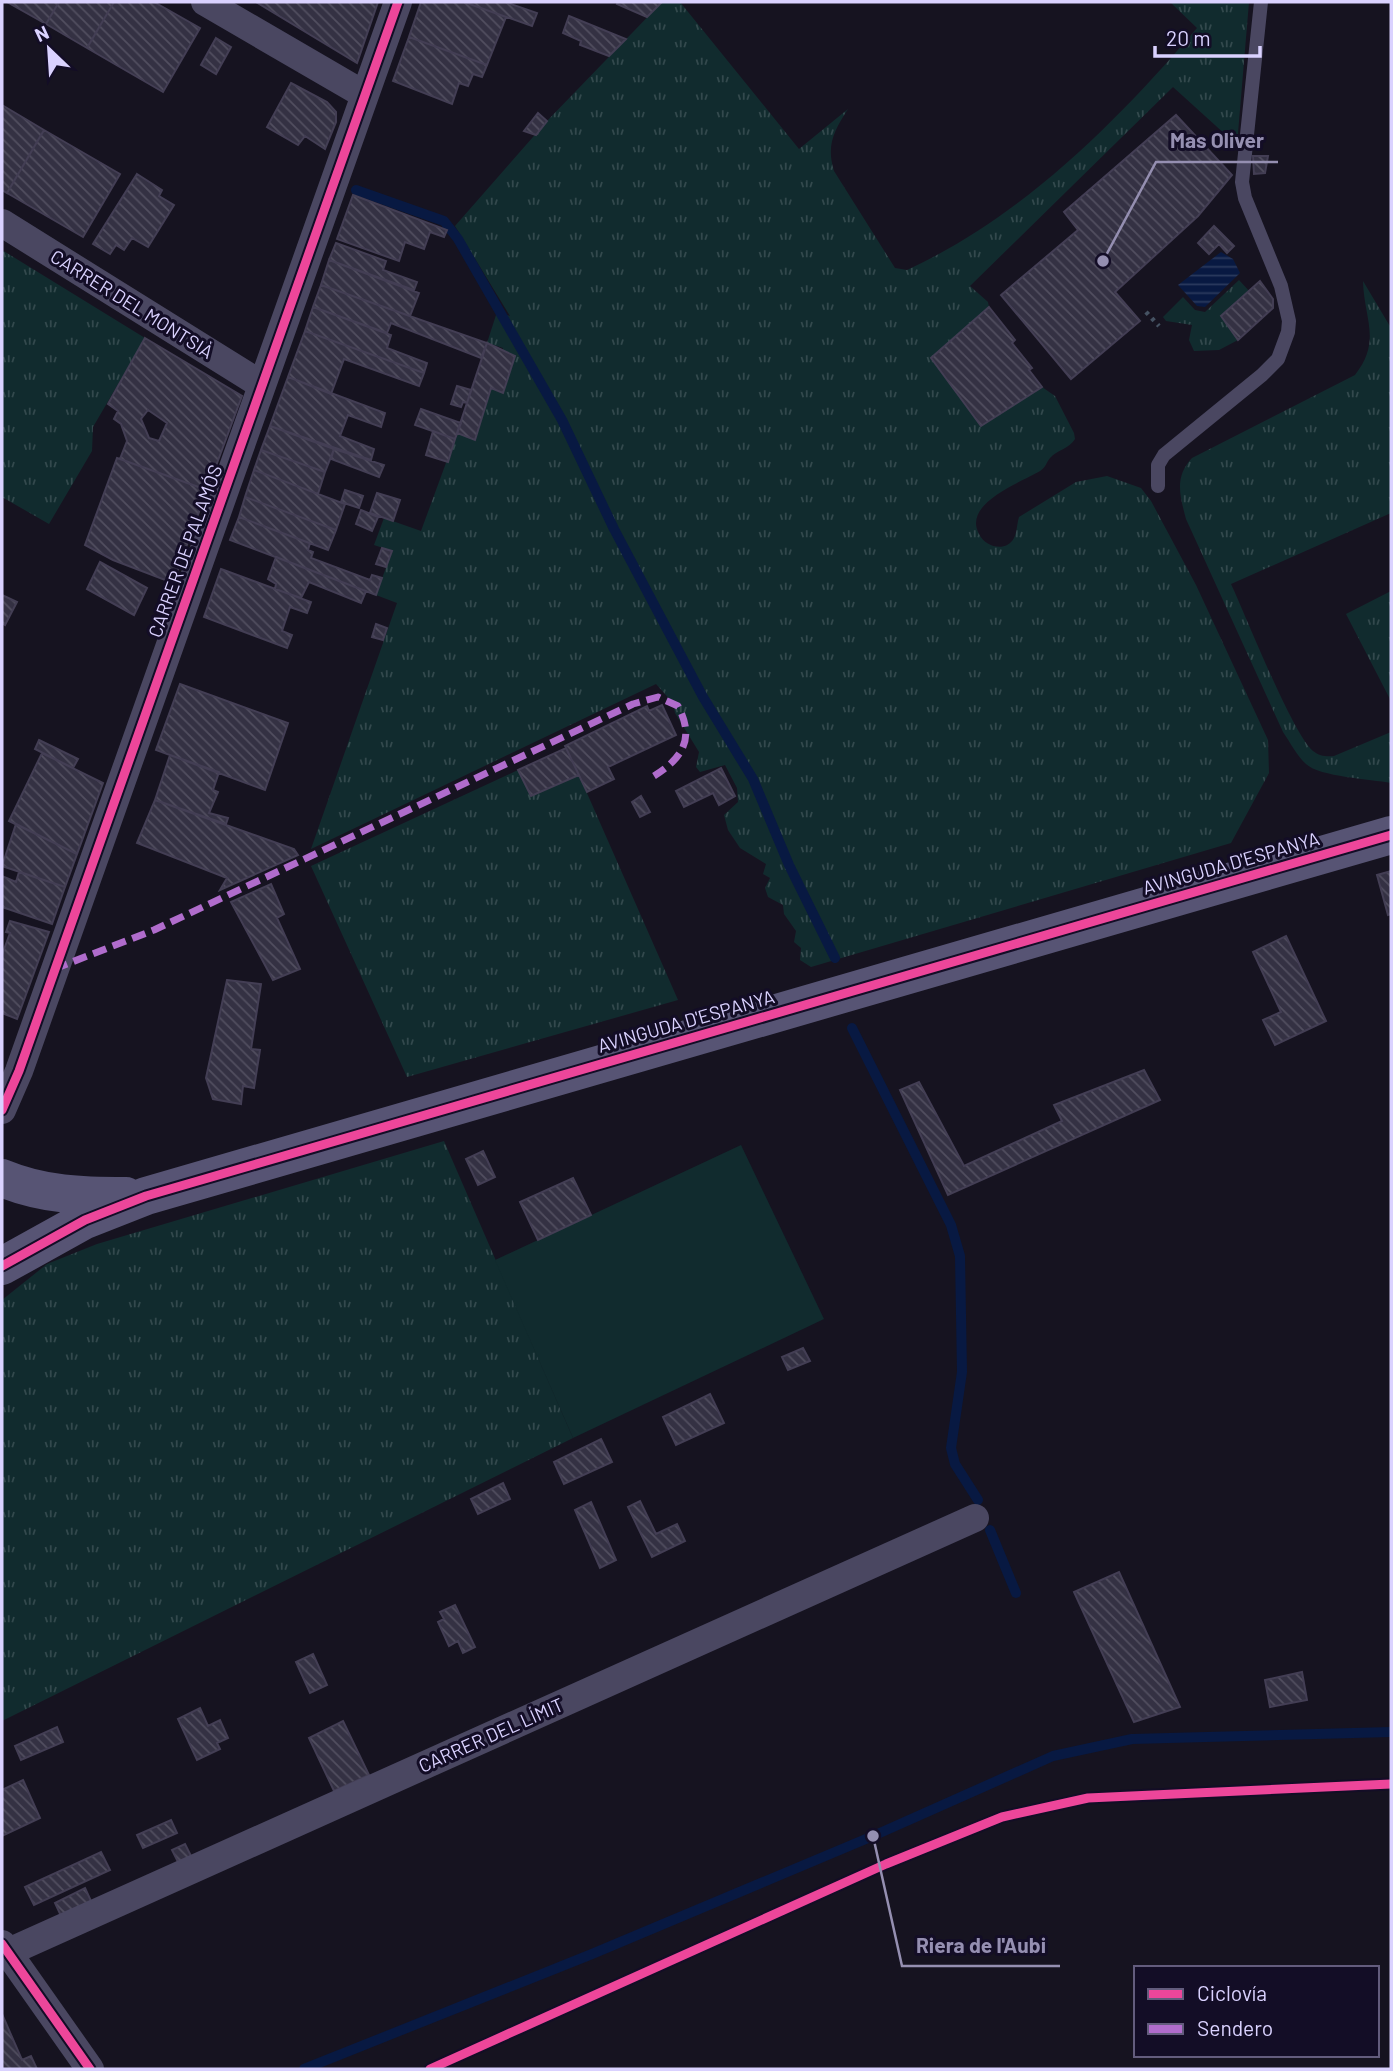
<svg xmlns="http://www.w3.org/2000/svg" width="1393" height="2071" font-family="Barlow,sans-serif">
<defs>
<pattern id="grass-tufts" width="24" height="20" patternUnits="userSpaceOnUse" patternTransform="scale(1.75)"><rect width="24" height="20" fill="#112b2e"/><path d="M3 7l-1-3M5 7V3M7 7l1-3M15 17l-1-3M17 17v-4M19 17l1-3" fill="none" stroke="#33494d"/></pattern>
<pattern id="water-rules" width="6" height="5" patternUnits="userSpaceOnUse" patternTransform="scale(1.75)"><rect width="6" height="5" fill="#081942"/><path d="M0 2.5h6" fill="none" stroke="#2b3a5e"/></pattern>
<pattern id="building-back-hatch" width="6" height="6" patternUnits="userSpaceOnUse" patternTransform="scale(1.75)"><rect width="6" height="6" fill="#343143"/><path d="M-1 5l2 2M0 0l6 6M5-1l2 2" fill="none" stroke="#514e5f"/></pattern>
</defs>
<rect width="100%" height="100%" fill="#161320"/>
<!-- grass -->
<path fill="url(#grass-tufts)" d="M662,2H680L799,149L848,109C834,131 826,145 834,171L895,268L907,270C1022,217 1116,123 1197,28L1170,2H1249L1237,145L1173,87L970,286L988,302L989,307L931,358L981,426L1042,387L1055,396L1074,433L1075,439C1069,449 1057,450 1050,458C1046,463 1046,467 1040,471C1022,482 962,503 979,534C985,547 1006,553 1014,538C1017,533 1017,523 1019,517L1076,482L1107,476L1141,488L1151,501L1196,585L1268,740L1269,773L1231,843L811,967L800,960L801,948L794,942L796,931L784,914L783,905L768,897L765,888L770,878L763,874L766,864L740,848L728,830L724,815L738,802L737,788L725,765L700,772L696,767L699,752L675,713L673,703L656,684L311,849L397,603L376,595L392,551L374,545L384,518L421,531L457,433L475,439L503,348L487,343L497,312L510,316L455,226L547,121Z
M2,250L145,338L93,427L92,451L49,524L2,497Z
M1239,280L1250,292L1222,316L1238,340L1219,350L1194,351L1189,340L1192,325L1166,321L1163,317L1183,297L1195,310L1205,312Z
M1363,281L1391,328V513L1231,584C1246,616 1292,733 1313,751C1319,756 1327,757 1334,756L1391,732V783C1371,779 1320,777 1306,764C1297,756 1290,742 1283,732L1186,519C1180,496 1174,477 1192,458L1355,375C1382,341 1364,319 1363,281Z
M1391,591V701L1346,614Z
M518,770L531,796L579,775L678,1000L407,1077L311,866Z
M444,1141L573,1438L2,1721V1300L47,1264L97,1244Z"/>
<!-- pitch -->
<path fill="#112b2e" d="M741,1145L824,1319L573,1438L495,1260Z"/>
<!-- water -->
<path fill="url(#water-rules)" d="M1221,252L1233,259L1240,273L1205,307L1197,306L1178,285Z"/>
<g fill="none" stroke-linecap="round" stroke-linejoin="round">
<!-- stream -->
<path stroke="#081942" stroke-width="10" d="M356,190L444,221L458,239L562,420L614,529L703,697L753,779L789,865L835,958
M852,1028L951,1225L960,1256L962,1372L951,1448L955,1464L978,1500
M990,1530L1016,1593
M304,2069L592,1954L873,1836L1053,1756L1132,1739L1391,1732"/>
</g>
<!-- building -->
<path fill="url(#building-back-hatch)" stroke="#433e54" stroke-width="2" fill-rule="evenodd" d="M7,2H59L46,24Z
M59,2H114L87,48L46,24Z
M114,2H154L200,28L163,92L87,48Z
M256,2H378L357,63Z
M421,2H464L506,17L487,65L409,37Z
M464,2H505L537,13L532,26Z
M618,2H662L647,17L617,4Z
M569,16L626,39L609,56L580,45L581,41L563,33Z
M409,37L487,65L482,77L473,74L468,86L459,83L452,104L393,81Z
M216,38L231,47L216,74L201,65Z
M291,83L327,102L336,112V122L325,149L305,136L298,145L267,127Z
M2,105L44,130L7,193L2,190Z
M538,113L547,121L536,135L524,131Z
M1176,115L1232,175L1198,216L1115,292L1140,321L1071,379L1001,295L1078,230L1064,212Z
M44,130L120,174L83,237L7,193Z
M1253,156H1268L1265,173L1254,174Z
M137,174L162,190L159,196L174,205L148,247L132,238L124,250L116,245L110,254L93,244Z
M353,195L447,230L444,237L430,232L424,249L405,242L399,261L337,239Z
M1214,226L1234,246L1227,253L1219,244L1209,254L1198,243Z
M336,243L386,261L383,270L417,282L414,290L329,260Z
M329,260L419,293L410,316L321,285Z
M1260,281L1273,299V308L1238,340L1221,316Z
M321,285L487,343L481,358L391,323L387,333L313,307Z
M313,307L391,335L387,348L427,363L424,373L305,331Z
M989,307L1015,340L1012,343L1032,368L1029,370L1042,387L981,426L931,358Z
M305,331L424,373L419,386L344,359L331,394L288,377Z
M145,338L242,396L207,490L120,459L127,441L121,424L114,419L118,411L108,404ZM148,410L167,423L159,441L149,438L141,419Z
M487,343L515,356L503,393L491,388L475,440L457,433Z
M288,377L385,413L381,427L348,415L340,436L374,449L371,460L270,426Z
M457,386L471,390L467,403L463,402L461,407L451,404Z
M421,409L461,423L455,439L415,425Z
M270,426L334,449L325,472L261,450Z
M433,431L455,439L448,462L426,455Z
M334,449L384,465L379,477L331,459Z
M261,450L325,472L318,494L254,470Z
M117,458L207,490L173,583L113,560L85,545Z
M254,470L345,504L336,530L245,497Z
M345,490L363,496L359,508L341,502Z
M377,493L400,500L393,521L370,513Z
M245,497L336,530L328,550L239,517Z
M361,510L378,517L372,531L356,524Z
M239,517L310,543L308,550L313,552L311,558L370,580L372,575L382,578L376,595L230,540Z
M382,548L392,551L386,567L376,564Z
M276,557L366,591L361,603L309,582L301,598L275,589L276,584L268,579Z
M100,562L147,588L134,615L87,589Z
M221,569L311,602L307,613L290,607L282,631L292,635L287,648L204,617Z
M2,595L17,602L5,625L2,623Z
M376,624L387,628L383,640L372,637Z
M180,684L288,723L265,790L156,750Z
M662,705L676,735L608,767L614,779L587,792L565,746L647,706L649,711Z
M39,740L78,759L73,768L35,749Z
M566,748L579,775L531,796L518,770Z
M42,753L103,783L77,854L9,821Z
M170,755L219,772L213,790L218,792L209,813L228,818L226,824L155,800Z
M721,768L735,796L719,805L713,793L684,807L676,791Z
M641,796L650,812L640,817L632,802Z
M155,800L294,849L298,855L220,890L227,878L137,843Z
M16,824L77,854L65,887L2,866Z
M1391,871V914L1388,915L1377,875Z
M19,872L65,887L52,924L2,907V876L16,882Z
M271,884L284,914L277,918L300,969L273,980L231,902Z
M10,921L49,932L17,1019L2,1013V955L10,933L6,932Z
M1286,936L1326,1021L1275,1045L1263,1020L1281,1012L1253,952Z
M227,980L261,984L251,1049L260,1050L254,1088L243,1086L241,1104L213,1099L206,1078Z
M1144,1070L1160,1100L948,1195L900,1090L919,1082L964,1166L1062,1121L1054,1105Z
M483,1151L495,1177L478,1185L466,1159Z
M573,1178L591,1215L538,1240L520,1202Z
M803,1348L810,1361L788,1370L782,1357Z
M710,1394L724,1423L676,1445L663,1417Z
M601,1439L612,1462L564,1484L554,1462Z
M503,1483L510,1499L478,1514L471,1499Z
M640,1501L656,1534L677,1524L685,1541L652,1557L628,1507Z
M591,1502L616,1560L600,1568L575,1510Z
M1119,1572L1180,1707L1134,1722L1074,1592Z
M455,1605L475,1647L463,1653L458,1641L449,1646L438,1622L444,1619L440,1612Z
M313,1654L327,1685L310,1693L296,1662Z
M1302,1672L1307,1700L1270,1707L1265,1680Z
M200,1708L208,1726L220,1720L228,1738L217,1743L220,1749L197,1760L178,1719Z
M343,1721L369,1775L334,1791L309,1738Z
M57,1727L63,1742L21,1760L15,1746Z
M23,1780L40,1818L2,1836V1790Z
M171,1820L177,1833L143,1848L137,1835Z
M185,1844L192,1858L179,1864L172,1850Z
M101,1852L110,1870L34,1905L25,1887Z
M85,1888L91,1901L61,1916L55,1903Z
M2,2014L22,2060L31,2056L37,2069H2Z"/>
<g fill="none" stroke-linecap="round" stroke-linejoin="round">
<!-- path -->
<path stroke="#455262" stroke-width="4.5" stroke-dasharray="3.5 5" stroke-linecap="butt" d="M1146,312L1159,326"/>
<!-- lane -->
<path stroke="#4a4761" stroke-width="14" d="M1158,486V465L1164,455L1262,375L1278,359L1288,332L1289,321L1281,286L1245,198L1242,182L1261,2"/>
<!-- street -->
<path stroke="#4a4761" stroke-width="28" d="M205,2L365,95
M2,223L262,385
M2,1110L19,1071L398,2
M2,1944L90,2069
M2,1955L975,1518"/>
<!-- secondary -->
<path stroke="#575474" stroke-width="38" d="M2,1178C43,1195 82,1196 126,1196
M2,1266L85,1220L146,1196L1391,835"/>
<!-- quiet -->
<path stroke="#b06ccc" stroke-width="7" stroke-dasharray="14 7" stroke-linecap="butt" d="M54,969L154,930L633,704L658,697L678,706C695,738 683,758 654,776"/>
<!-- cycleway casing -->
<g stroke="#130d26" stroke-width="13">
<path id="cycleway" d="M2,1110L19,1071L398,2
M2,1266L85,1220L146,1196L1391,835
M2,1944L90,2069
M430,2069L886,1864L1002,1817L1088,1798L1391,1784"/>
</g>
<!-- cycleway -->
<use href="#cycleway" stroke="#ed469a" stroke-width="9"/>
</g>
<g text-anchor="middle" stroke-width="6" stroke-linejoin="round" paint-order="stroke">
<!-- street labels -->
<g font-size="19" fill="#dad2ff" stroke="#130d26">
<text transform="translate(132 304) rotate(32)" y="7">CARRER DEL MONTSIÀ</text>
<text transform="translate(185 551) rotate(-70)" y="7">CARRER DE PALAMÓS</text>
<text transform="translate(1231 863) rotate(-16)" y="7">AVINGUDA D'ESPANYA</text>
<text transform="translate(686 1021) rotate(-16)" y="7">AVINGUDA D'ESPANYA</text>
<text transform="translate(491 1735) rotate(-24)" y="7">CARRER DEL LÍMIT</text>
</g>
</g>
<!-- callouts -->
<path fill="none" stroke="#958fb1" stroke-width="2.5" d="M1103 261L1156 162H1278M873 1836L902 1966H1060"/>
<g fill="#958fb1" stroke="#130d26" stroke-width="2.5">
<circle cx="1103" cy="261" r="7"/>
<circle cx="873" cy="1836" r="7"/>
</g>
<g font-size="21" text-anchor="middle" font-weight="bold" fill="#958fb1" stroke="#130d26" stroke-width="6" stroke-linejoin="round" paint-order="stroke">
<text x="1217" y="148">Mas Oliver</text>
<text x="981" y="1953">Riera de l'Aubi</text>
</g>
<!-- border -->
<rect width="1393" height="2071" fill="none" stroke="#dad2ff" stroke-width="7"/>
<!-- legend -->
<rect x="1134" y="1966" width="245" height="91" fill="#130d26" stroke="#635c7d" stroke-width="2"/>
<rect x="1148" y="1989" width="35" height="10" fill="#ed469a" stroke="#635c7d" stroke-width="2"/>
<text x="1197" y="2001" font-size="21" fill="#dad2ff">Ciclovía</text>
<rect x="1148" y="2024" width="35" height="10" fill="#b06ccc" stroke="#635c7d" stroke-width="2"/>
<text x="1197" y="2036" font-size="21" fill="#dad2ff">Sendero</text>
<!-- north arrow -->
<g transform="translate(49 49) rotate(335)" stroke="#130d26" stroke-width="5" paint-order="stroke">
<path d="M0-5L12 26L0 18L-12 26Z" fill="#dad2ff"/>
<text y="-10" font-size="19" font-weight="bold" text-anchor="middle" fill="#dad2ff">N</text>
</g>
<!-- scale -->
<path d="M1155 46v10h105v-10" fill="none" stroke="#dad2ff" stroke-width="3.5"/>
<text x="1166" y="46" font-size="21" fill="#dad2ff" stroke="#130d26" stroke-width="5" paint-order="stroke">20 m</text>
</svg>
